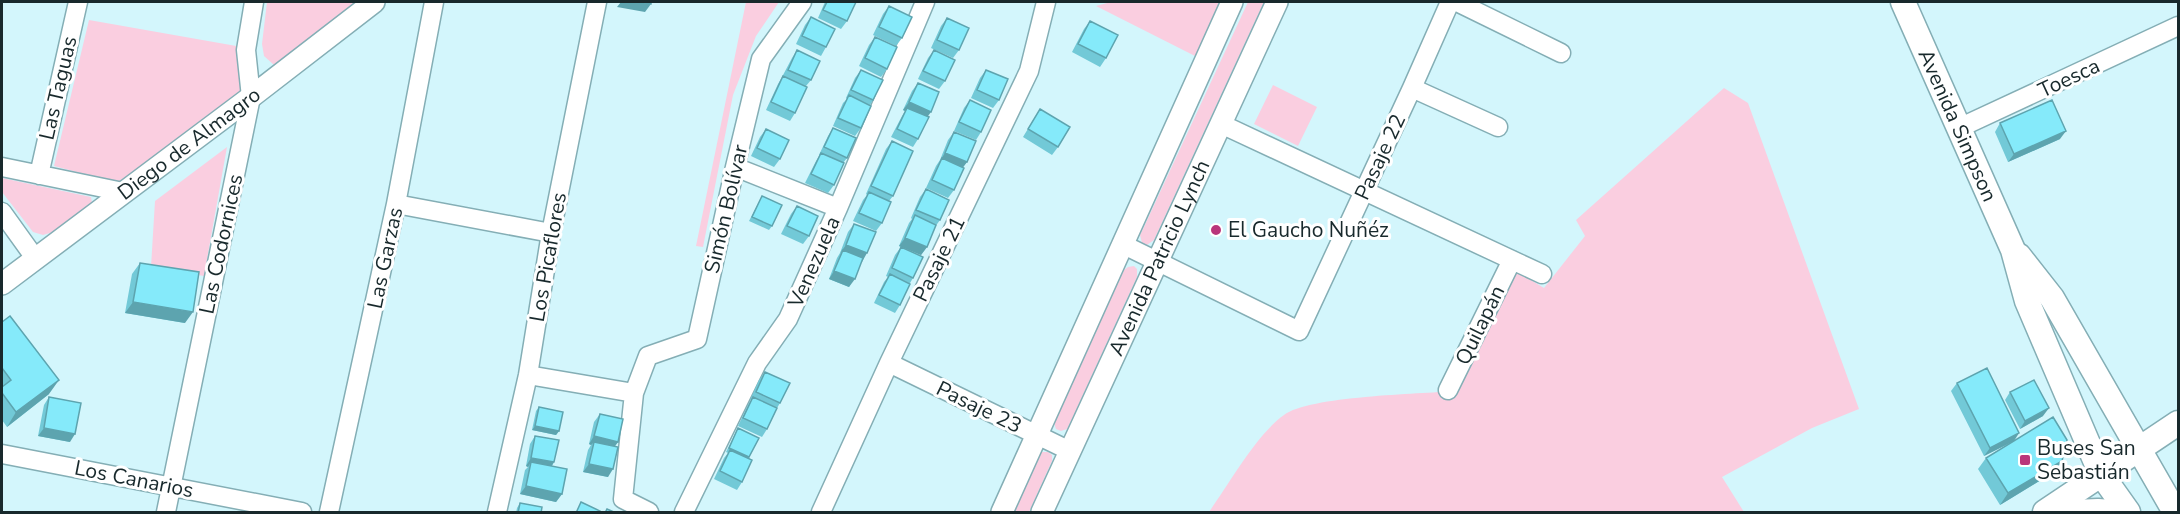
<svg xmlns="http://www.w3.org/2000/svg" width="2180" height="514" font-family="'Nunito Sans',sans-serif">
<rect width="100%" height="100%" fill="#d3f6fc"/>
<!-- green -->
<path fill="#facee0" d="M267,2H357L274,65L264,56L262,44Z
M746,2H779L756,36L733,95L703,247L696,246Z
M1111,2H1224L1195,56L1096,6Z
M1248,2H1264L1154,240L1147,245L1142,243L1140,235L1143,229Z
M89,20L242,47L241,96L129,181L118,183L54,166Z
M1273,85L1317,107L1298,146L1254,124Z
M1724,88L1748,103L1859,409L1812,428L1722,477L1744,512H1209C1229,484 1257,434 1284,415C1309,396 1419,394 1455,391L1516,271L1544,288L1585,236L1576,220Z
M227,147L204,276L151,267L155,201Z
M2,178L91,197L92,203L53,232L43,235L33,232L2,192Z
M1134,266L1137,269V277L1071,421L1067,429L1061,431L1056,429L1054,423L1057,415L1124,270L1128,267Z
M1041,452H1048L1052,455V461L1029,512H1013Z"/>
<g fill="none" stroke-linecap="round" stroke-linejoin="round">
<!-- minor casing -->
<g stroke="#84aeb5" stroke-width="21">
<path id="minor" d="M1457,2L1561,53
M1412,88L1498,127
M1221,124L1542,274
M1959,128L2178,26
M2,167L123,192
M735,167L838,208
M39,175L78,2
M396,204L551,233
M2,212L35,258
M1124,245L1299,331L1412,88L1450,2
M889,363L1070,451
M528,375L634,393
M1448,390L1512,260
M2,454L302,512
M166,512L251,97L246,50L254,2
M329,512L396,204L434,2
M497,512L528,375L551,233L597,2
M649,512L623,499L634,393L648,356L697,339L735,167L761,59L802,2
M684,512L757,363L788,319L838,208L925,2
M821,512L889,363L1029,71L1046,2"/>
</g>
<!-- tertiary casing -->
<g stroke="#84aeb5" stroke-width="24">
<g id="tertiary">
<path id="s1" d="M2,284L251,97L374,2"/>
<path d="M1002,512L1232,2"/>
<path id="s2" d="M1042,512L1277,2"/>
</g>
</g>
<!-- secondary casing -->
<g stroke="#84aeb5" stroke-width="27">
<g id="secondary">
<path id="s3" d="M1903,2L2013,250L2027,301L2101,474L2128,512"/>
<path d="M2019,256L2052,298L2175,512"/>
<path d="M2045,512L2178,423"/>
<path d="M2075,512L2098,511L2110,512"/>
</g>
</g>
<!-- minor -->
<use href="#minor" stroke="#fff" stroke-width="18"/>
<!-- tertiary -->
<use href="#tertiary" stroke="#fff" stroke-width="21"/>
<!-- secondary -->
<use href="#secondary" stroke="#fff" stroke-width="24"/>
</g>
<!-- wall -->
<path fill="#72c9d7" d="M825,2H856L847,21L841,29L818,18Z
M889,6L902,38L896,46L873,35L883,14Z
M811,17L826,47L821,56L796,44L805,25Z
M947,18L959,50L953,58L931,48L941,26Z
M1090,21L1106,58L1100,67L1072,52L1084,29Z
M875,37L887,69L881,77L859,66L869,45Z
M797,50L811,80L806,86L795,113L790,121L766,110L778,84L782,77L792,58Z
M934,50L945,81L939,89L918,79L928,58Z
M861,70L873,100L870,105L861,128L855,136L833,126L843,103L847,99L846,98L855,78Z
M986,70L999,100L993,108L971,98L980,78Z
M918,83L927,117L918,139L913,147L891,137L902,116L905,111L903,110L912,91Z
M970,100L981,132L976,140L954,131L964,108Z
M1040,109L1058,147L1052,155L1023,137Z
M2000,123L2060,139L2008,162L1995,132Z
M833,128L847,158L843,163L834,185L828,193L805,183L816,161L819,156V155L828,136Z
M766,129L780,159L774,167L751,156L760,137Z
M954,132L967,162L963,167L954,190L948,198L926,188L936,166L940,160L948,140Z
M892,141L893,196L889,201L882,223L876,231L853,221L863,200L867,195L866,194L886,149Z
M926,189L940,220L935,227L927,247L921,255L899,246L909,223L912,219L911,218L920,197Z
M762,196L772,226L769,230L749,221Z
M797,206L809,236L803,244L781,234L791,214Z
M854,224L862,261L849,287L829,279L837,258L840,253L848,232Z
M901,247L913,278L910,283L900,305L895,313L874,303L884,282L888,277L886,276L895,255Z
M140,263L185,323L125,313L132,274Z
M2,322L49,394L7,427L2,420Z
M765,372L780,403L777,408L767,429L762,437L738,426L748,405L751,400H750L759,380Z
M1957,383L2014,441L1984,456L1951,391Z
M2010,392L2043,416L2020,429L2005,400Z
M49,397L70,442L38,436L44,405Z
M539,407L559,431L556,435L532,430L536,411Z
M600,414L618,442L615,446L608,477L583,472L588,450L591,445L589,444L594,422Z
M738,428L759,438L748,459L742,482L737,490L714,479L724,458L728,453L726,452Z
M535,436L554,462L552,466L562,494L556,502L520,494L525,470L528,467L526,466L530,444Z
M1986,458L2062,461L2054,472L2000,505L1978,469Z
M520,503L541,513H516L517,508Z"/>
<!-- shaded-wall -->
<path fill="#5da4af" d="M621,2H637L651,4L645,12L617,7Z
M909,102L931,112L925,120L907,108L905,111L903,110Z
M2066,131L2060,139L2008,162L2014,154Z
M945,153L967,162L961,170L941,159Z
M905,238L927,247L921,255L899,246Z
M846,245L867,253L862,262L843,250L840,253Z
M834,271L855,279L849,287L829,279Z
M133,302L193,312L185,323L125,313Z
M59,380L49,394L7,427L16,412Z
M2049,408L2043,416L2020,429L2025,421Z
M535,426L559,431L556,435L532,430Z
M44,428L75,434L70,442L38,436Z
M2019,433L2014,441L1984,456L1990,448Z
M594,436L618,442L612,450L594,442L591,445L589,444Z
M531,458L554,462L549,470L531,462L528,467L526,466Z
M2062,461L2054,472L2000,505L2008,493Z
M589,464L613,469L608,477L583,472Z
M526,486L562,494L556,502L520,494Z"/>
<!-- building -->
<path fill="#85eafa" stroke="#5da4af" stroke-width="1.5" d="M637,2H651V4Z
M827,2H856L847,21L823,10Z
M889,6L912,17L902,38L879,27Z
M811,17L835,29L826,47L802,36Z
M947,18L969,28L959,50L937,40Z
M1090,21L1118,35L1106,58L1078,44Z
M875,37L897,47L887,69L865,58Z
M797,50L820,61L811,80L788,70Z
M934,50L955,60L945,81L923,71Z
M861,70L883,80L873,100L851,90Z
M986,70L1008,79L999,100L977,90Z
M783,76L807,87L795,113L771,102Z
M918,83L939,92L931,112L909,102Z
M849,95L871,106L861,128L838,118Z
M970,100L991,110L981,132L959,122Z
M2052,100L2066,131L2014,154L2000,123Z
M907,108L929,117L918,139L897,129Z
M1040,109L1070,127L1058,147L1028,129Z
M833,128L856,138L847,158L824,147Z
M766,129L789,140L780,159L757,148Z
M954,132L976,141L967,162L945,153Z
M892,141L913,151L893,196L871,186Z
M821,153L844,163L834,185L811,174Z
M942,158L964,168L954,190L932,180Z
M926,189L949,200L940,220L916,210Z
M869,192L891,202L882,223L859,213Z
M762,196L782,205L772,226L752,217Z
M797,206L818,216L809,236L787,226Z
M915,215L936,225L927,247L905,238Z
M854,224L876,232L867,253L846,245Z
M901,247L923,257L913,278L892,268Z
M843,250L863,258L855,279L834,271Z
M140,263L199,272L193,312L133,302Z
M890,274L910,284L900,305L879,295Z
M10,316L59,380L16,412L2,393V387L11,380L2,368V322Z
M1987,368L2019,433L1990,448L1957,383Z
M765,372L790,383L780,403L756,392Z
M2034,380L2049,408L2025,421L2010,392Z
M49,397L81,403L75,434L44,428Z
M753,397L777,408L767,429L743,418Z
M539,407L563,412L559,431L535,426Z
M600,414L623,419L618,442L594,436Z
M2053,417L2067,440L2062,461L2008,493L1986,458Z
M738,428L759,438L749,457L729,448Z
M535,436L559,440L554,462L531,458Z
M594,442L618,447L613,469L589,464Z
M730,450L752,460L742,482L720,471Z
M531,462L567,469L562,494L526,486Z
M581,502L600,511L599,513H576Z
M520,503L542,507L541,513H518Z
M607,509L616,513H605Z"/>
<!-- markers -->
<g fill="#b9357b" stroke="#fff" stroke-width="2">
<circle cx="1216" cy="230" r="6"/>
<rect x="2019" y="454" width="12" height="12" rx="3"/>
</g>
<g text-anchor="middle" stroke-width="6" stroke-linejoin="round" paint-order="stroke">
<!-- street labels -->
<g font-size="21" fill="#18292c" stroke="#fff">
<text transform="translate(2069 78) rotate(-25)" y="7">Toesca</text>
<text transform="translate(58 88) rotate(-77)" y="7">Las Taguas</text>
<text dy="7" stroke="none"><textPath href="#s3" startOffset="135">Avenida Simpson</textPath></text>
<text dy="7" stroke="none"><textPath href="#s1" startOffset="234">Diego de Almagro</textPath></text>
<text transform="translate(1380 157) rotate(-65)" y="7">Pasaje 22</text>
<text transform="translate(726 209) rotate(-77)" y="7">Simón Bolívar</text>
<text transform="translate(221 244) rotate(-78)" y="7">Las Codornices</text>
<text transform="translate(548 257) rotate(-80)" y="7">Los Picaflores</text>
<text dy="7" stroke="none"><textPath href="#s2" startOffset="280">Avenida Patricio Lynch</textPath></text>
<text transform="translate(385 258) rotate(-78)" y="7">Las Garzas</text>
<text transform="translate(939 259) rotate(-64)" y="7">Pasaje 21</text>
<text transform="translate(814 262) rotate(-66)" y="7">Venezuela</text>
<text transform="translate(1480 325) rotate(-64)" y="7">Quilapán</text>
<text transform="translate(979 407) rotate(26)" y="7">Pasaje 23</text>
<text transform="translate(134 479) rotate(11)" y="7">Los Canarios</text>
</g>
<!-- poi labels -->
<g font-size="21" fill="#18292c" stroke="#fff" text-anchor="start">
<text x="1228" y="237">El Gaucho Nuñéz</text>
<text x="2037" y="455">Buses San<tspan x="2037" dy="24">Sebastián</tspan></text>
</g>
</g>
<!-- border -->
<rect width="2180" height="514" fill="none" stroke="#18292c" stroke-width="6"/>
</svg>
